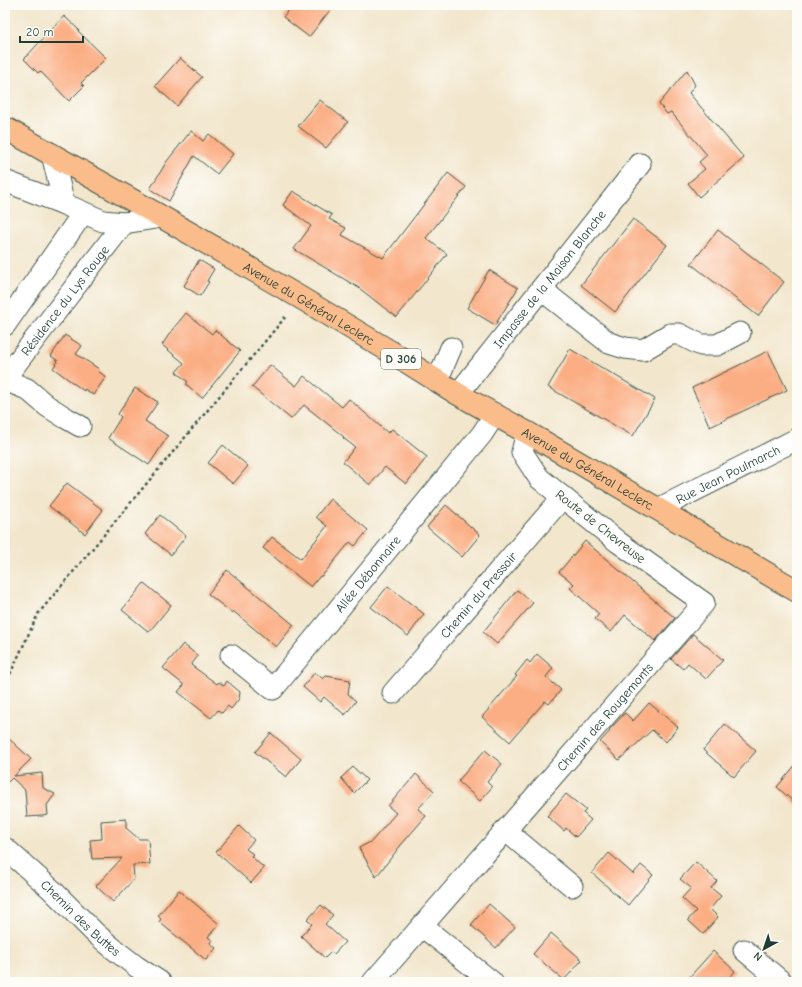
<svg xmlns="http://www.w3.org/2000/svg" width="802" height="987" font-family="'Comic Neue',sans-serif">
<rect width="100%" height="100%" fill="#fdfcf7"/>
<filter id="ink" filterUnits="userSpaceOnUse"><feTurbulence type="fractalNoise" baseFrequency=".025" numOctaves="2"/><feDisplacementMap in="SourceGraphic" scale="8" xChannelSelector="R" yChannelSelector="G"/><feConvolveMatrix kernelMatrix="1 2 1 2 8 2 1 2 1" color-interpolation-filters="sRGB"/></filter>
<filter id="wash" filterUnits="userSpaceOnUse"><feTurbulence type="fractalNoise" baseFrequency=".012" numOctaves="4" result="noise"/><feDisplacementMap in="SourceGraphic" scale="16" xChannelSelector="R" yChannelSelector="G"/><feGaussianBlur stdDeviation="0.9" result="paint"/><feColorMatrix in="noise" values="0 0 0 0 0 0 0 0 0 0 0 0 0 0 0 0 0 1.4 0 .05"/><feComposite in="paint" operator="in"/></filter>
<g filter="url(#wash)">
<rect width="100%" height="100%" fill="#f2e6cc"/>
<g id="blocks">
<!-- building -->
<path fill="#fbad83" d="M293,5H334L309,37L283,17Z
M64,16L79,30L78,31L106,58L81,83L84,86L69,101L40,71L38,73L24,59Z
M180,58L202,77L177,106L155,86Z
M687,70L695,85L689,93L744,158L699,197L688,183L705,169L699,162L707,155L671,112L667,114L659,104Z
M320,100L348,122L326,148L298,126Z
M191,131L203,141L209,134L233,154L217,174L194,156L169,201L150,189L167,161Z
M448,173L466,187L426,238L447,254L397,317L387,310L359,288L294,249L311,226L283,205L293,191L332,215L329,219L346,228L342,235L383,258Z
M633,219L667,245L615,312L581,285Z
M718,230L784,282L758,316L691,264Z
M199,260L214,269L207,281L209,282L200,296L184,286Z
M489,270L518,288L495,325L467,308Z
M186,313L212,334L215,330L240,351L202,398L186,384L188,382L176,372L184,363L162,345L172,330Z
M65,335L82,346L76,354L99,369L98,371L106,377L93,395L85,389L84,391L53,368L58,361L51,356Z
M570,349L655,399L633,436L548,387Z
M768,351L787,390L710,427L692,388Z
M270,365L296,386L304,376L342,407L349,399L388,433L392,429L427,457L406,484L385,467L370,485L343,462L355,447L343,438L344,437L304,405L291,419L252,387Z
M135,388L158,402L145,421L168,436L149,465L108,438L121,417L118,414Z
M223,445L248,466L233,484L208,463Z
M67,483L103,510L85,534L49,506Z
M330,499L368,530L355,546L350,542L322,576H320L311,587L263,548L272,537L301,559L327,526L316,517Z
M446,505L480,535L462,557L427,527Z
M160,515L186,536L171,555L145,534Z
M585,541L675,618L655,641L625,615L611,632L595,619L599,614L570,588L574,584L559,572Z
M227,570L294,625L276,647L233,611L232,613L208,594Z
M144,583L171,605L149,632L122,610Z
M388,586L424,614L408,636L371,607Z
M517,590L533,603L497,644L483,632Z
M693,634L723,660L706,679L688,663L683,669L671,659Z
M183,644L198,656L191,665L217,684L219,682L224,686L227,681L240,692L239,699L231,709L228,706L222,713L218,710L211,718L178,692L184,685L163,668Z
M537,654L553,668L546,677L561,690L549,704L545,701L510,742L482,717L517,676L515,675L527,660L530,663Z
M315,672L323,679L326,676L350,680L348,694L356,701L345,715L324,697L320,702L303,687Z
M649,703L678,727L666,742L652,730L619,760L600,742L610,731L609,730L625,713L633,721Z
M725,724L756,751L734,777L703,750Z
M271,733L301,759L286,777L255,752Z
M5,735L31,759L14,776L42,773L43,788L55,794L47,805L48,815L42,816L27,817L25,790L12,778L5,785Z
M485,750L502,764L487,782L492,787L480,801L458,781Z
M797,763V805L777,787Z
M353,767L367,780L354,793L341,778Z
M416,774L434,791L418,809L426,816L401,845L376,877L359,848L372,841L396,813L388,806Z
M566,794L586,810L583,813L591,820L576,837L566,828L564,831L547,816Z
M126,819V828L139,839H148L150,864L133,865L134,879L113,902L96,886L122,858L92,859L90,840L102,839L101,821Z
M239,826L254,840L246,849L253,854L251,856L264,868L251,883L216,852Z
M609,853L633,874L641,865L653,875L628,905L592,873Z
M696,862L717,881L711,888L721,896L710,909L718,917L703,934L688,920L696,911L682,898L691,888L680,879Z
M179,890L219,924L208,937L212,940L210,943L216,948L206,960L159,922L161,919L158,916Z
M489,904L515,927L496,948L471,925Z
M321,905L333,915L325,924L345,942L334,954L331,952L325,958L301,936L312,924L307,920Z
M551,933L582,960L564,980L533,954Z
M713,951L735,971L726,982H685Z"/>
</g>
</g>
<g filter="url(#ink)">
<use href="#blocks" fill-opacity="0" stroke="#3f564b" stroke-width="1"/>
<g fill="none" stroke-linecap="round" stroke-linejoin="round">
<!-- minor casing -->
<g stroke="#3f564b" stroke-width="23">
<g id="minor">
<path d="M52,154L64,204L103,221L124,223L162,217"/>
<path d="M5,181L64,204"/>
<path d="M542,288L552,298L609,343L625,348L643,350L670,334H679L701,345H717L740,333"/>
<path d="M5,325L83,213"/>
<path id="s1" d="M5,378L124,223"/>
<path d="M5,380L27,389L47,406L66,418L80,426"/>
<path d="M437,381L451,348"/>
<path id="s2" d="M458,394L640,164"/>
<path id="s3" d="M658,509L797,439"/>
<path id="s4" d="M231,655L273,689L482,434L495,414"/>
<path id="s5" d="M393,693L563,497"/>
<path d="M505,830L572,886"/>
<path id="s6" d="M5,848L52,890L95,933L115,950L137,967L160,982"/>
<path d="M422,926L492,982"/>
<path d="M744,950L782,982"/>
<path id="s7" d="M373,982L704,603L618,542L539,478L522,452L527,432"/>
</g>
</g>
<!-- major casing -->
<g stroke="#3f564b" stroke-width="24">
<g id="major">
<path id="s8" d="M5,128L162,217L301,298L391,352L458,394L542,441L797,591"/>
</g>
</g>
<!-- path -->
<path stroke="#3f564b" stroke-width="2.5" stroke-dasharray="3 3" stroke-linecap="butt" d="M5,685L38,614L287,315"/>
<!-- minor -->
<use href="#minor" stroke="#fff" stroke-width="21"/>
<!-- major -->
<use href="#major" stroke="#fabc8b" stroke-width="22"/>
</g>
</g>
<g text-anchor="middle" stroke-width="3" stroke-linejoin="round" paint-order="stroke">
<!-- shield labels -->
<rect fill="#fdfcf7" stroke="#62766e" stroke-width="1" x="381" y="349" width="40" height="20" rx="3"/>
<g font-size="12" font-weight="bold" fill="#1f3d34">
<text x="401" y="363">D 306</text>
</g>
<!-- street labels -->
<g font-size="13" fill="#1f3d34" stroke="#fdfcf7">
<text dy="5" stroke="none"><textPath href="#s2" startOffset="147">Impasse de la Maison Blanche</textPath></text>
<text dy="5" stroke="none"><textPath href="#s1" startOffset="98">Résidence du Lys Rouge</textPath></text>
<text dy="5" stroke="none"><textPath href="#s8" startOffset="351">Avenue du Général Leclerc</textPath></text>
<text dy="5" stroke="none"><textPath href="#s8" startOffset="675">Avenue du Général Leclerc</textPath></text>
<text dy="5" stroke="none"><textPath href="#s3" startOffset="78">Rue Jean Poulmarch</textPath></text>
<text transform="translate(601 526) rotate(38)" y="5">Route de Chevreuse</text>
<text dy="5" stroke="none"><textPath href="#s4" startOffset="203">Allée Débonnaire</textPath></text>
<text dy="5" stroke="none"><textPath href="#s5" startOffset="130">Chemin du Pressoir</textPath></text>
<text dy="5" stroke="none"><textPath href="#s7" startOffset="352">Chemin des Rougemonts</textPath></text>
<text dy="5" stroke="none"><textPath href="#s6" startOffset="103">Chemin des Buttes</textPath></text>
</g>
</g>
<!-- margin -->
<rect width="802" height="987" fill="none" stroke="#fdfcf7" stroke-width="20"/>
<!-- north arrow -->
<g transform="translate(764 949) rotate(220)" stroke="#fdfcf7" stroke-width="3" paint-order="stroke">
<path d="M0-3L7 15L0 10L-7 15Z" fill="#1f3d34"/>
<text y="-6" font-size="11" font-weight="bold" text-anchor="middle" fill="#1f3d34">N</text>
</g>
<!-- scale -->
<path d="M20 36v6h63v-6" fill="none" stroke="#1f3d34" stroke-width="2"/>
<text x="26" y="36" font-size="12" fill="#1f3d34" stroke="#fdfcf7" stroke-width="3" paint-order="stroke">20 m</text>
</svg>
